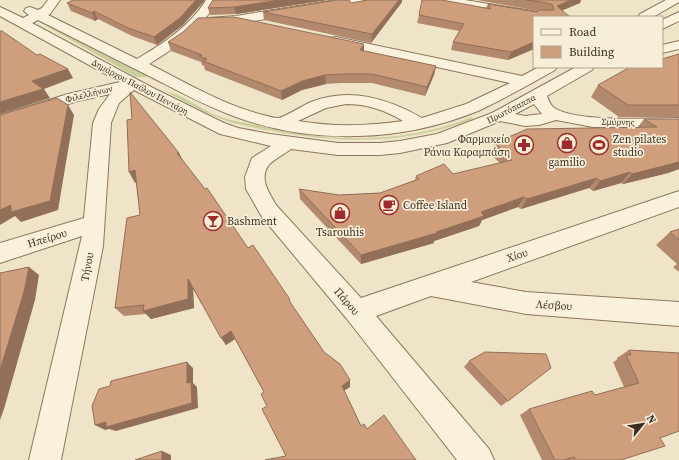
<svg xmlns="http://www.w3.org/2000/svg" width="679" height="460" font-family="'Source Serif 4',serif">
<rect width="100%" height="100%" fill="#f0e4c8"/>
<!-- green -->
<path fill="#c9cf9b" d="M41,23L149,77H136Z
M165,91C184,95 200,109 218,116C230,121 243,122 256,125C328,143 402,145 472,117L473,119C409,144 340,144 273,131C254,128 232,124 214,116C198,109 181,100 165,91Z"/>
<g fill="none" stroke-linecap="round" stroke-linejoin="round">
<!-- minor casing -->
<g stroke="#8d765c" stroke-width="2">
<path id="minor" d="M48,0H60L50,14L48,15L137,59C164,43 189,27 206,0H218C201,29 177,47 149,64C185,82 223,105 263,115C268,116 274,118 278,118C283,118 304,105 311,102C350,87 387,98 422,118L466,104L510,83L331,44L329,41L331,38L336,37L522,76L539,67H557L555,70C530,84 504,99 478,111C402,142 313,145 236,117C208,107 182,93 157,80C117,60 78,40 38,20L32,23L151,87L224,123L238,128L270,134L338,143H380L400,141L437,134L492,113L576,67H594L592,70L547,96C549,101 550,104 553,107C574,123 651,118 679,118V128L593,127L556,120L539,125L525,126L500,121L447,143L400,153L380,155H338L291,149C286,153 271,161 268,166C259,180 270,194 276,205L361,298L679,191V207L471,282L526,292L679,302V326L526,314L431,296L376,316L489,449L494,460H457L347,319L262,217L246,189L245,177L252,158L271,146L220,134L134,90L119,103L111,123L103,246L61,460H29L82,236L0,263V243L84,218L93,123L99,109L110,94L78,101L0,125V115L68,94L120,82L0,16V7L23,18L29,15L24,11L26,8L30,7L38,10L42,8ZM346,104C367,104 385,110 403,121C369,126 333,127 298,121L326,108ZM534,104L542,114L525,116L515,114Z
M336,0H363L361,2L357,3L236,24H209L207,21L209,18L236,16Z
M439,0H465L544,13L548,14L550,17H534V19L445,3L441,2Z
M666,0H679V2L653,17H638L640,14Z
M679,12V21L662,29V20Z
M679,41V49L662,53V45Z"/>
</g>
<!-- minor -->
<use href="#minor" fill="#faf1dc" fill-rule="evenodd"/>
</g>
<!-- wall -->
<path fill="#b2896c" d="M73,0H205L183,25L157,45L132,36L98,19L95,21L71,11L67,3Z
M213,0H327L236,14L210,15L208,8Z
M477,0H581L580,3L562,10L534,17V49L508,60L451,50L453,42L459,31L417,23L419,15L486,8L488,4L537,12L538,11Z
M402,2L371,43L264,20L263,12L351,3Z
M168,42L364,51L436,66L434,75L425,96L372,83H341L326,84L302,90L282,100L205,70L204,66L202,65L201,62L171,51Z
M679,54V117H619L591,97L598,85Z
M644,119H679V169L668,173L623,184L621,183L593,191L589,188L521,209L518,207L482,220L479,226L434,241V243L361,264L300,199L299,189L339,195L380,193L415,180L416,176L453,174L500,163L490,154L495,143L637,128Z
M179,153L182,160L248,248L291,303L324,352L350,387L344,390L361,426L416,460L286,456L267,406L264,392L235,339L226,345L193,289L194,308L151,319L146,314L124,316L115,308L140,215L136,182L135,183Z
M679,229V272L673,267L677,264L656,245L670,232Z
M629,350L678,353H679V431L660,438L621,460H542L520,415L529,409L595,395L624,387L613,362L617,360V358Z
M469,361L508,401L501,406L464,367Z"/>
<!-- shaded-wall -->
<path fill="#916f58" d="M196,0H205L183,25L157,45L154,37Z
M280,0H327L236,14L234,7Z
M399,0H402V2L371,43L372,34Z
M571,0H581L580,3L554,14L557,6Z
M94,11L98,19L95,21L92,13Z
M534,42V49L508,60L511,52Z
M364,44V53L360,50Z
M436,66L434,75L425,96L427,87Z
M68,69L73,78L44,89L50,98L0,114V102L32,81Z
M325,75L326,84L302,90L282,100L281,91L302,81Z
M68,105L74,115L58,210L21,222L15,216L0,225V210Z
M177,153H179L184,163Z
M679,162V169L668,173L623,184L632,174Z
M135,170L141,180L135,183L129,172Z
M630,172L621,183L593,191L600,181Z
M597,178L589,188L521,209L527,199Z
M524,197L518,207L482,220L479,226L434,241V243L361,264V255L436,232L481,212Z
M29,267L39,275L35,300L4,409L0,420V370Z
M188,279L193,288L194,308L151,319L143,311Z
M231,331L235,339L226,345L221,338Z
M187,362L193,368V383L197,387L198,408L116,431L109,429L105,430L95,425L187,383Z
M350,380V387L342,392V386Z
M162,451L171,455V460H162Z"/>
<!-- building -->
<path fill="#cf9f7d" stroke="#916f58" d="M73,0H196L180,18L154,37L128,28L94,11L92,13L67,3Z
M213,0H280L234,7L208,8Z
M337,0H349L351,3L368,0H399L372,34L263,12Z
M422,0H442L491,9L488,4L537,12L539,10H554L553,5L548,3L526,0H571L557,6L570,17H534V42L511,52L453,42L464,24L419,15Z
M234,17L364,44L360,50L436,66L427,87L372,74H341L325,75L302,81L281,91L203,61L207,59L199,56L202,55L168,42L183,32L198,18Z
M0,31H2L37,55L40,54L68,69L32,81L43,89L0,102Z
M679,54V105H628L598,85L630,67H662V59Z
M130,92L179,153H177L205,189L207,188L248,248L253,245L289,298L290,302L324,352L340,364L350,380L342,386L361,426L364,424L367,429L384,415L416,460H265L286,456L262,409L267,406L261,394L264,392L231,331L221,338L188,279V299L143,311L144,305L115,308L127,218L140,215L135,170L129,172L127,120L132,119Z
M57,98L68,105L50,201L11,212V205L0,210V115Z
M644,119H679V162L632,174L630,172L600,181L597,178L527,199L524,197L481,212L484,216L436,232L437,233L361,255L299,189L339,195L380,193L419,179L416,176L444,164L453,174L512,160L495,143L527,129L657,127Z
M679,229V240L670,232Z
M29,267L24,292L0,370V273Z
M629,350L679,353V431L660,438L665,446L621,460H576L574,457L564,460H555L529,409L592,391L595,395L639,383L626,355H631Z
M485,352L546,354L551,368L508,401L469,361Z
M187,362V383L191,382L192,403L106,427V422L95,425L92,406L99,389L110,386L111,381Z
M162,451V460H135Z"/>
<!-- icons -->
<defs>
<g id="shop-ring" transform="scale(1)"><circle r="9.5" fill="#f7eed8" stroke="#9e2a2b" stroke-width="1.5"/><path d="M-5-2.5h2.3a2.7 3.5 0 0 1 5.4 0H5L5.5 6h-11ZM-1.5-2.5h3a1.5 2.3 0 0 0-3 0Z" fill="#9e2a2b"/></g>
<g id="pharmacy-ring" transform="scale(1)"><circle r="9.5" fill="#f7eed8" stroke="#9e2a2b" stroke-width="1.5"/><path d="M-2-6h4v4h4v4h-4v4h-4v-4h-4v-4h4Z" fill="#9e2a2b"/></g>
<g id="stadium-ring" transform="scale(1)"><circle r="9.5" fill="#f7eed8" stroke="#9e2a2b" stroke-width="1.5"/><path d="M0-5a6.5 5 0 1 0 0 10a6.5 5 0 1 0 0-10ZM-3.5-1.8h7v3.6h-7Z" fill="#9e2a2b"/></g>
<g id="cafe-ring" transform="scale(1)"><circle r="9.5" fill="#f7eed8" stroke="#9e2a2b" stroke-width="1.5"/><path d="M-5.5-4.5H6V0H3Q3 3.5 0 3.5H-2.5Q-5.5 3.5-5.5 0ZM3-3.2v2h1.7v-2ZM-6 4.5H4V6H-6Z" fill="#9e2a2b"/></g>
<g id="bar-ring" transform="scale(1)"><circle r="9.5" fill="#f7eed8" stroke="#9e2a2b" stroke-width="1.5"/><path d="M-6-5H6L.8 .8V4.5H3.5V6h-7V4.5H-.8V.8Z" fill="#9e2a2b"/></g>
</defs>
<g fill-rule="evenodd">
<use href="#shop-ring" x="567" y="143"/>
<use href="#pharmacy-ring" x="524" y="145"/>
<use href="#stadium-ring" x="599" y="145"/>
<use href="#cafe-ring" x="389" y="205"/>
<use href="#shop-ring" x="340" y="213"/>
<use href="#bar-ring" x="213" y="221"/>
</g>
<g text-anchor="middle" stroke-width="3.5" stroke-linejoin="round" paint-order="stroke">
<!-- far-street labels -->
<g font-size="9" fill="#3d2e20" stroke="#f7eed8">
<text transform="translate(140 87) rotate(28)" y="3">Δημάρχου Παύλου Πεντάρη</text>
<text transform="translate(89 94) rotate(-14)" y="3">Φιλελλήνων</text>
<text transform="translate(511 109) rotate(-27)" y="3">Πρωτόπαππα</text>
<text transform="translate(618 122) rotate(1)" y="3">Σμύρνης</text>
</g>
<!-- poi labels -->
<g font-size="11" fill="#3d2e20" stroke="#f7eed8" text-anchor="start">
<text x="510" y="143" text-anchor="end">Φαρμακείο<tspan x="510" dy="13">Ράνια Καραμπάση</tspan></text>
<text x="613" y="143">Zen pilates<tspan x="613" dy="13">studio</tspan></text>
<text x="567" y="166" text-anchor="middle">gamilio</text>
<text x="403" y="209">Coffee Island</text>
<text x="227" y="225">Bashment</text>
<text x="340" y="236" text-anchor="middle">Tsarouhis</text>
</g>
<!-- street labels -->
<g font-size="11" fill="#3d2e20" stroke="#f7eed8">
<text transform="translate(47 238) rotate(-17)" y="4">Ηπείρου</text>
<text transform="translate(517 255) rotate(-19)" y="4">Χίου</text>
<text transform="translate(87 267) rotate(-79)" y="4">Τήνου</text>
<text transform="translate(347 301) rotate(49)" y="4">Πάρου</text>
<text transform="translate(554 305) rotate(4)" y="4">Λέσβου</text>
</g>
</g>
<!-- legend -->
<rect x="533" y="16" width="130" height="52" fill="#f7eed8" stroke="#ada18e"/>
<rect x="541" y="29" width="20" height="6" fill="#faf1dc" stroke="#ada18e"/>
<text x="569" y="36" font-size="12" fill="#3d2e20">Road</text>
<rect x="541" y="46" width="20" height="12" fill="#cf9f7d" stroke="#ada18e"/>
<text x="569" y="56" font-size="12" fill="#3d2e20">Building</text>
<!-- north arrow -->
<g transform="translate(643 424) rotate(60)" stroke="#f7eed8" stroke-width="3" paint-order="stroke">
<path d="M0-3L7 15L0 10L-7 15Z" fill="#3d2e20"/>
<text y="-6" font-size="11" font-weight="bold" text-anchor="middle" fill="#3d2e20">N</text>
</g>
</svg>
